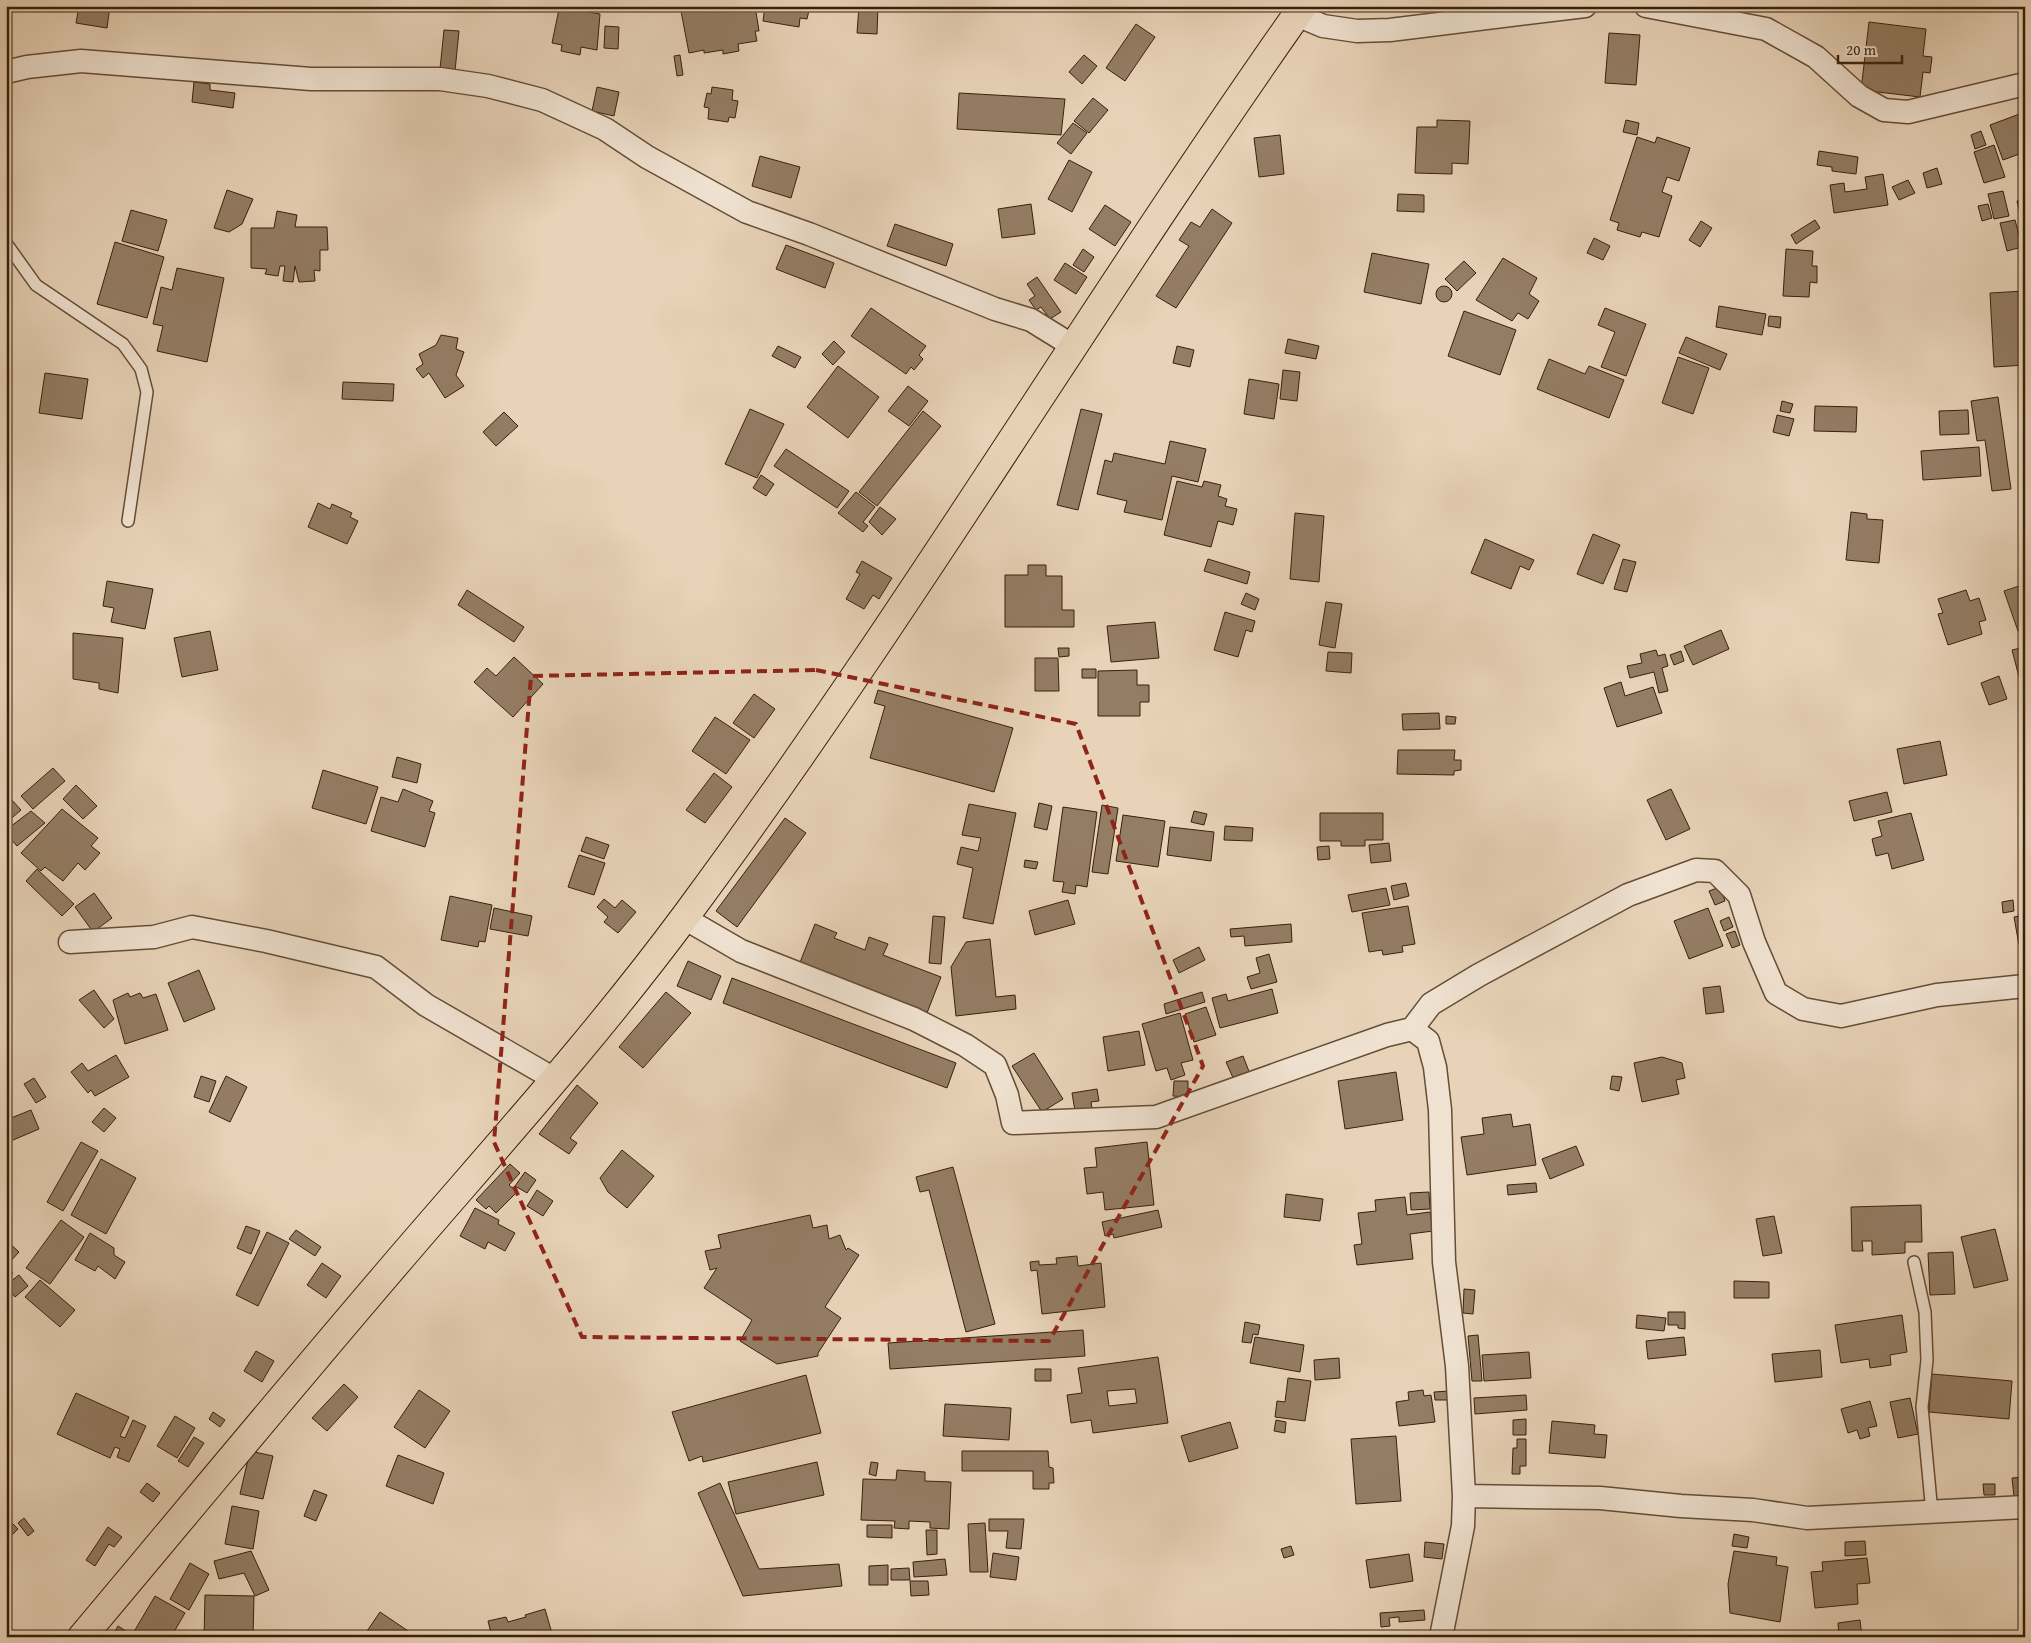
<svg xmlns="http://www.w3.org/2000/svg" width="2031" height="1643" font-family="'Gentium Book Plus',serif">
<rect width="100%" height="100%" fill="#e8d3b8"/>
<filter id="stains"><feTurbulence type="fractalNoise" baseFrequency=".004" numOctaves="4"/><feColorMatrix values="0 0 0 0 .2 0 0 0 0 .09 0 0 0 0 .02 0 0 0 .5 -.17"/></filter>
<radialGradient id="worn" r=".72"><stop offset=".6" stop-color="#630" stop-opacity="0"/><stop offset="1" stop-color="#630" stop-opacity=".3"/></radialGradient>
<!-- building -->
<path fill="#947d65" stroke="#39200b" fill-rule="evenodd" d="M79,6H110L107,28L76,23Z
M680,6H755L759,31H755L757,41L738,44L739,51L723,54V50L704,53V50L689,53Z
M765,6H810L807,19L800,18L799,27L763,21Z
M859,6H878L877,34L857,33Z
M559,9L571,12V9L600,14L597,50L581,47L580,55L561,51L562,45L552,43Z
M1869,22L1926,29L1923,56L1932,57L1930,73L1923,72L1920,97L1861,90Z
M1136,24L1155,37L1125,81L1106,68Z
M605,26L619,27L618,49L604,48Z
M444,30L459,31L455,71L440,69Z
M1609,33L1640,35L1636,85L1605,83Z
M680,55L683,75L677,76L674,56Z
M1084,55L1097,66L1082,84L1069,72Z
M194,82L210,84V90L235,93L233,108L192,102Z
M597,87L619,92L614,116L592,111Z
M712,87L733,90L732,100L738,101L735,118L729,117L728,122L708,119L709,108L704,107L707,93L711,94Z
M959,93L1065,99L1061,135L957,129Z
M1093,98L1108,110L1089,133L1074,121Z
M2025,112V152L2003,160L1990,125Z
M1437,120L1470,121L1468,164L1452,163V174L1415,173L1417,127H1437Z
M1626,120L1639,123L1637,135L1623,132Z
M1073,123L1087,133L1071,154L1057,143Z
M1981,131L1986,145L1975,149L1971,135Z
M1280,135L1284,174L1259,177L1254,138Z
M1637,137L1655,143L1657,137L1690,148L1679,181L1667,177L1662,192L1672,196L1659,237L1642,232L1640,237L1617,230L1619,223L1610,220Z
M1994,145L2005,177L1984,183L1974,152Z
M1819,151L1858,157L1856,174L1832,171V167L1817,165Z
M760,156L800,167L791,198L752,186Z
M1069,160L1092,172L1072,212L1048,199Z
M1937,168L1942,184L1927,188L1923,173Z
M1883,174L1888,205L1834,213L1830,185L1844,183L1845,192L1867,189L1865,177Z
M1908,180L1915,193L1899,200L1892,187Z
M227,190L253,199L242,224L229,232L214,228Z
M2003,191L2009,216L1994,219L1988,194Z
M1398,194L1424,195V212L1397,211Z
M2025,199V213L2020,214L2017,201Z
M1031,204L1035,234L1002,238L998,209Z
M1988,204L1992,218L1982,221L1978,206Z
M1105,205L1131,222L1115,246L1089,229Z
M1212,209L1232,223L1176,308L1156,296L1189,246L1179,240L1191,222L1200,227Z
M131,210L167,220L158,251L122,241Z
M277,211L297,215L295,227H327L328,250H320V271L314,270L315,281L299,282L295,266L293,282L283,281L285,266H280L278,276L265,274L267,269L251,268V228H274Z
M1815,220L1820,228L1796,244L1791,235Z
M2015,220L2022,247L2007,251L2000,223Z
M1701,221L1712,228L1700,247L1689,240Z
M895,224L953,244L946,266L887,246Z
M1594,238L1610,246L1603,260L1587,253Z
M115,242L164,257L147,318L97,304Z
M786,245L834,263L825,288L776,269Z
M1083,249L1094,257L1084,272L1073,265Z
M1786,249L1813,251L1812,266H1817V283L1810,282L1809,297L1783,296Z
M1372,253L1429,264L1421,304L1364,292Z
M1503,258L1537,278L1529,294L1539,301L1528,319L1518,313L1512,321L1476,300Z
M1464,261L1476,273L1457,291L1445,279Z
M1065,263L1087,277L1076,294L1054,280Z
M177,268L224,278L207,362L157,351L163,326L153,324L161,287L172,290Z
M1037,277L1061,312L1050,319L1041,307L1036,310L1029,300L1035,296L1027,284Z
M1436 294a8 8 0 1 1 16 0a8 8 0 1 1-16 0Z
M2025,291V365L1994,367L1990,293Z
M1719,306L1766,314L1762,335L1716,327Z
M871,308L926,346L919,355L923,359L914,370L911,367L906,374L851,336Z
M1605,308L1646,324L1626,376L1601,367L1615,332L1598,325Z
M1464,311L1516,330L1500,375L1448,356Z
M1769,316L1781,317L1780,328L1768,326Z
M441,335L458,338L456,349L464,352L456,375L464,386L445,398L429,373L423,378L416,369L423,364L419,354L436,345Z
M1686,337L1727,354L1720,370L1679,353Z
M1288,339L1319,346L1316,359L1285,353Z
M834,341L845,352L833,365L822,354Z
M778,346L801,357L795,368L772,356Z
M1177,346L1194,350L1190,367L1173,363Z
M1678,357L1709,368L1693,414L1662,403Z
M1549,359L1585,374L1589,366L1624,380L1609,418L1537,389Z
M838,366L879,397L848,438L807,407Z
M1283,370L1300,372L1297,401L1280,399Z
M45,373L88,379L82,419L39,413Z
M1249,379L1279,384L1274,419L1244,414Z
M343,382L394,384L393,401L342,399Z
M908,386L928,401L909,426L888,411Z
M1998,397L2011,489L1992,491L1985,440L1977,441L1971,401Z
M1782,401L1793,404L1790,413L1780,411Z
M1815,406L1857,407L1856,432L1814,431Z
M750,409L784,424L757,478L725,464Z
M1081,409L1102,414L1078,510L1057,505Z
M1968,410L1969,434L1940,435L1939,411Z
M923,411L941,426L877,506L859,492Z
M504,412L518,426L496,446L483,432Z
M1777,415L1794,419L1789,436L1773,432Z
M1170,441L1206,449L1198,482L1172,476L1162,520L1124,512L1127,501L1097,494L1105,460L1112,462L1114,453L1165,464Z
M1979,447L1981,476L1923,480L1921,451Z
M786,449L849,491L837,508L774,466Z
M761,475L774,484L766,496L753,488Z
M1177,481L1202,487L1204,481L1221,485L1218,496L1227,499L1225,506L1237,509L1233,525L1218,521L1211,547L1164,535Z
M856,492L875,507L863,522L868,526L863,532L838,513Z
M318,503L330,509L332,504L352,513L350,517L358,521L347,544L308,527Z
M880,507L896,519L882,535L869,522Z
M1851,512L1867,514V519L1883,520L1879,563L1846,560Z
M1295,513L1324,516L1319,582L1290,579Z
M1593,534L1620,545L1603,584L1577,574Z
M1485,539L1534,560L1529,570L1520,566L1511,589L1471,573Z
M1208,559L1250,572L1247,584L1204,571Z
M1623,559L1636,562L1627,592L1614,589Z
M862,561L892,578L879,599L873,595L864,609L846,599L860,574L856,572Z
M1028,565H1046V576H1062V610H1074V627H1005V575H1028Z
M107,581L153,589L145,629L111,622L114,608L103,606Z
M2025,584V628L2018,631L2004,591Z
M467,590L524,627L514,642L458,605Z
M1966,590L1970,601L1979,598L1986,620L1979,622L1982,634L1948,645L1938,614L1943,613L1938,599Z
M1246,593L1259,599L1255,610L1241,604Z
M1326,602L1342,604L1335,648L1319,645Z
M1225,612L1255,621L1252,632L1246,630L1238,657L1214,650Z
M1155,622L1159,658L1111,662L1107,626Z
M1721,630L1729,649L1693,665L1684,646Z
M210,631L218,670L182,677L174,638Z
M73,633L123,638L118,693L99,689V683L73,679Z
M2025,647V700L2012,650Z
M1058,648H1069V656L1059,657Z
M1656,650L1658,656L1665,654L1668,666L1662,668L1668,691L1659,693L1654,672L1630,678L1627,666L1642,663L1640,654Z
M1681,651L1684,661L1674,665L1670,655Z
M1328,652L1352,653L1351,673L1326,671Z
M514,657L543,684L513,717L474,682L487,668L496,676Z
M1035,658H1058L1059,691H1035Z
M1082,669H1096V678H1082Z
M1137,670V685H1149V702H1140V716H1098V671Z
M1999,676L2007,699L1989,705L1981,683Z
M1621,682L1625,696L1653,687L1662,713L1617,727L1604,688Z
M878,690L1013,728L994,792L870,758L885,706L874,703Z
M754,694L775,709L754,738L733,723Z
M1439,713L1440,729L1403,730L1402,714Z
M1446,716L1456,717L1455,724H1446Z
M715,717L750,740L726,774L692,751Z
M1940,741L1947,775L1904,784L1897,749Z
M1398,750H1455L1454,760H1461V770L1454,771V775L1397,774Z
M397,757L421,764L417,783L392,777Z
M53,768L65,781L33,809L21,796Z
M323,770L378,787L366,824L312,808Z
M714,773L732,787L705,823L686,810Z
M76,785L97,806L83,819L63,799Z
M403,789L433,801L429,811L435,813L425,847L371,831L381,797L398,802Z
M1671,789L1690,829L1666,840L1647,800Z
M1887,792L1892,812L1854,821L1849,801Z
M11,799L21,810L6,823V802Z
M1039,803L1052,806L1047,830L1034,827Z
M969,804L1016,813L993,924L963,918L973,868L957,864L961,847L978,851L981,838L962,835Z
M1102,805L1118,808L1108,874L1092,872Z
M1063,807L1097,812L1087,887L1076,885L1075,894L1062,892L1064,882L1053,881Z
M62,809L98,838L91,846L100,853L85,870L78,863L63,881L45,867L41,871L21,853Z
M31,811L45,823L17,846L6,834V830Z
M1194,811L1207,814L1204,825L1191,822Z
M1320,813H1383V840H1365V846H1341V841H1320Z
M1911,813L1924,860L1892,869L1888,853L1876,856L1872,839L1882,836L1878,821Z
M1123,815L1165,821L1158,867L1116,861Z
M785,818L806,833L737,927L716,911Z
M1225,826L1253,828L1252,841L1224,840Z
M1170,827L1214,832L1211,861L1167,855Z
M586,837L609,845L604,859L581,851Z
M1389,843L1391,861L1371,863L1369,845Z
M1329,846L1330,859L1318,860L1317,847Z
M579,855L605,863L594,895L568,887Z
M1025,860L1038,862L1036,869L1024,867Z
M37,869L74,904L62,916L26,881Z
M1406,883L1409,896L1394,900L1391,886Z
M1720,887L1725,901L1715,905L1709,891Z
M1386,888L1390,905L1352,912L1348,895Z
M94,893L112,918L93,932L75,907Z
M450,896L492,905L485,942L479,941L478,947L441,940Z
M604,899L615,908L622,900L636,912L618,933L604,922L608,917L597,907Z
M1068,900L1075,924L1035,935L1029,911Z
M2013,900L2014,911L2003,913L2002,902Z
M1408,906L1415,944L1402,946L1403,952L1383,955L1382,950L1369,952L1362,913Z
M494,908L532,916L528,936L490,929Z
M1708,908L1723,946L1689,959L1674,921Z
M2025,915V944L2019,945L2014,917Z
M933,916L945,917L941,964L929,963Z
M1729,917L1733,927L1724,931L1720,921Z
M815,924L837,933L834,938L865,950L869,937L888,944L883,955L941,977L927,1013L799,965Z
M1291,924L1292,942L1245,946L1244,936L1231,937L1230,929Z
M1735,931L1740,945L1732,948L1726,934Z
M990,939L996,997L1015,995L1016,1009L956,1016L951,967L966,942Z
M1199,947L1205,960L1179,973L1173,960Z
M1269,954L1277,982L1251,989L1247,977L1260,973L1256,958Z
M688,961L721,976L711,1000L677,986Z
M199,970L215,1009L184,1022L168,983Z
M732,978L956,1063L947,1088L723,1003Z
M1720,986L1724,1012L1706,1014L1703,988Z
M1272,989L1278,1013L1220,1028L1212,998L1226,994L1228,1001Z
M94,990L114,1019L104,1028L79,1000Z
M666,992L691,1013L643,1068L619,1047Z
M1202,992L1205,1002L1166,1014L1164,1004Z
M128,993L130,997L140,993L143,998L156,994L168,1030L125,1044L113,1000Z
M1206,1007L1216,1035L1194,1042L1185,1014Z
M1180,1013L1193,1060L1181,1063L1185,1075L1171,1080L1167,1068L1156,1071L1142,1024Z
M1139,1031L1145,1065L1108,1071L1103,1037Z
M1034,1053L1063,1099L1042,1112L1012,1066Z
M116,1055L129,1077L95,1096L91,1090L88,1093L71,1072L82,1063L88,1071Z
M1243,1056L1250,1074L1234,1080L1226,1062Z
M1662,1057L1682,1063L1685,1078L1676,1080L1679,1094L1642,1102L1634,1063Z
M1396,1072L1403,1120L1345,1129L1338,1081Z
M201,1076L216,1081L209,1102L194,1097Z
M226,1076L247,1087L230,1122L209,1112Z
M1612,1076L1622,1077L1619,1091L1610,1089Z
M34,1078L46,1097L36,1103L24,1084Z
M1174,1081H1188V1097L1173,1096Z
M577,1085L598,1103L570,1138L577,1143L569,1154L539,1134Z
M1097,1089L1099,1101L1091,1102L1092,1109L1075,1111L1072,1093Z
M104,1108L116,1118L104,1132L92,1122Z
M31,1110L39,1129L6,1143V1120Z
M1511,1114L1513,1127L1530,1124L1536,1165L1467,1175L1461,1137L1484,1134L1482,1118Z
M81,1142L98,1151L63,1211L47,1202Z
M1147,1142L1154,1205L1105,1210L1103,1192L1087,1194L1084,1168L1097,1167L1095,1148Z
M1576,1146L1584,1165L1550,1179L1542,1159Z
M622,1150L654,1176L627,1208L608,1192L600,1178Z
M101,1159L136,1178L106,1234L71,1215Z
M510,1164L520,1173L509,1185L517,1192L496,1213L489,1206L486,1209L476,1200Z
M953,1167L995,1324L966,1332L929,1190L920,1192L916,1177Z
M525,1172L536,1180L527,1193L515,1186Z
M1536,1183L1537,1192L1508,1195L1507,1185Z
M537,1190L553,1201L543,1216L527,1206Z
M1429,1192L1430,1209L1411,1210L1410,1193Z
M1286,1194L1323,1199L1320,1221L1284,1217Z
M1405,1197L1407,1215L1430,1212L1433,1231L1410,1234L1413,1259L1357,1265L1354,1245L1362,1244L1358,1213L1376,1211L1375,1200Z
M1921,1205L1922,1242H1905V1253L1872,1255V1241H1862L1863,1251H1852L1851,1207Z
M475,1208L499,1220L498,1224L515,1233L505,1251L488,1242L485,1249L460,1236Z
M1158,1210L1162,1227L1114,1238L1113,1234L1105,1236L1102,1222Z
M810,1215L813,1228L827,1225L829,1239L840,1235L846,1250L848,1248L859,1255L825,1307L841,1318L818,1353V1356L777,1364L740,1341L752,1320L704,1288L717,1268L710,1270L705,1251L721,1248L718,1235Z
M1774,1216L1782,1253L1763,1256L1756,1219Z
M61,1220L84,1237L50,1284L26,1268Z
M246,1226L260,1231L251,1254L237,1248Z
M1995,1229L2008,1280L1974,1288L1961,1237Z
M296,1230L321,1247L315,1256L289,1239Z
M267,1232L289,1243L258,1306L236,1295Z
M90,1233L114,1248V1255L125,1262L115,1279L98,1266L95,1271L75,1260Z
M7,1241L19,1252L8,1264L6,1263Z
M1953,1252L1955,1294L1930,1295L1928,1253Z
M1077,1256L1078,1266L1101,1263L1105,1307L1042,1314L1037,1270L1031,1271L1030,1262L1039,1261V1265L1057,1264L1056,1258Z
M322,1263L341,1276L326,1298L307,1285Z
M6,1267L13,1273L6,1281Z
M19,1275L28,1286L15,1297L6,1285Z
M40,1280L75,1310L60,1327L25,1297Z
M1734,1281L1769,1282V1298H1734Z
M1464,1289L1475,1290L1473,1314L1463,1313Z
M1668,1312H1685V1329L1678,1328V1325H1668Z
M1637,1315L1666,1318L1664,1331L1636,1328Z
M1902,1315L1907,1352L1890,1355L1891,1365L1870,1368L1869,1359L1841,1363L1835,1325Z
M1245,1322L1260,1325L1258,1335L1253,1334L1251,1343L1242,1342Z
M1083,1330L1085,1356L890,1369L888,1343Z
M1478,1335L1482,1381H1472L1468,1336Z
M1255,1337L1304,1345L1300,1372L1250,1363Z
M1684,1337L1686,1355L1648,1359L1646,1341Z
M1820,1350L1822,1377L1775,1382L1772,1354Z
M256,1351L274,1361L262,1382L244,1371Z
M1529,1352L1531,1378L1484,1381L1482,1355Z
M1158,1357L1168,1423L1093,1433L1091,1420L1071,1423L1067,1395L1082,1393L1078,1368ZM1135,1389L1137,1403L1109,1406L1107,1391Z
M1339,1358L1340,1378L1315,1380L1314,1360Z
M1035,1369H1051V1381H1035Z
M1932,1374L2012,1381L2009,1419L1929,1412Z
M806,1375L821,1433L703,1462L702,1456L689,1461L672,1412Z
M1288,1378L1311,1381L1305,1421L1275,1417L1277,1401L1285,1402Z
M344,1384L358,1397L327,1431L312,1418Z
M419,1390L450,1411L425,1448L394,1427Z
M1423,1390L1424,1396L1431,1395L1435,1422L1399,1426L1396,1402L1409,1400L1408,1392Z
M1449,1391L1450,1400H1435L1434,1392Z
M76,1393L129,1417L120,1436L125,1438L133,1420L146,1426L129,1462L117,1457L120,1449L115,1447L110,1458L57,1434Z
M1526,1395L1527,1410L1475,1414L1474,1398Z
M1910,1398L1918,1434L1898,1438L1890,1402Z
M1870,1401L1877,1426L1868,1428L1870,1436L1860,1439L1857,1430L1848,1433L1841,1409Z
M945,1404L1011,1408L1009,1440L943,1436Z
M213,1412L225,1420L220,1427L209,1419Z
M175,1416L195,1428L177,1458L157,1446Z
M1526,1419V1435H1513V1420Z
M1276,1420L1286,1422L1285,1433L1274,1431Z
M1552,1421L1595,1425L1594,1434L1607,1435L1605,1458L1549,1453Z
M1230,1422L1238,1448L1189,1462L1181,1436Z
M1396,1436L1401,1501L1356,1504L1351,1439Z
M194,1437L204,1443L188,1467L178,1461Z
M1517,1439H1526V1466H1520V1474H1512L1513,1448H1517Z
M250,1451L273,1456L263,1499L240,1494Z
M962,1451H1048L1049,1467L1053,1468L1054,1483H1049V1489H1033V1471H962Z
M398,1455L444,1473L433,1504L386,1486Z
M817,1462L824,1495L736,1514L728,1482Z
M871,1462L878,1463L876,1476L869,1474Z
M897,1470L925,1472V1481L951,1482L949,1529L930,1528V1522L909,1521V1529L894,1528L895,1521L861,1520L863,1479L896,1480Z
M2025,1477V1496L2014,1497L2012,1478Z
M147,1483L160,1493L153,1502L140,1492Z
M720,1483L759,1569L839,1564L842,1586L743,1596L698,1493Z
M1983,1484H1995V1495H1984Z
M314,1490L327,1495L316,1521L304,1516Z
M232,1506L259,1511L253,1549L225,1544Z
M24,1518L34,1531L28,1536L18,1523Z
M989,1519H1024L1021,1549L1006,1548L1008,1531H989Z
M9,1520L18,1529L11,1536L6,1531V1523Z
M985,1523L988,1572H970L968,1524Z
M867,1525H892V1538L867,1537Z
M108,1527L122,1537L114,1547L109,1544L95,1566L86,1560Z
M926,1530H937V1554L927,1555Z
M1734,1534L1749,1537L1747,1548L1732,1546Z
M1865,1541L1866,1555L1845,1556V1542Z
M1425,1542L1444,1544L1442,1559L1424,1557Z
M1291,1546L1294,1555L1284,1558L1281,1549Z
M251,1551L269,1590L255,1596L244,1573L219,1579L214,1561Z
M1734,1551L1777,1557L1776,1565L1788,1567L1780,1622L1730,1613L1728,1584Z
M993,1553L1019,1557L1016,1580L990,1577Z
M1409,1554L1413,1581L1370,1588L1366,1560Z
M1867,1558L1870,1583L1857,1584L1858,1604L1815,1608L1811,1572L1823,1571L1822,1562Z
M945,1559L947,1575L914,1577L913,1562Z
M190,1563L209,1574L189,1610L170,1599Z
M888,1565V1585H869V1566Z
M909,1568L910,1580H891V1569Z
M910,1581H928L929,1595L911,1596Z
M205,1595L254,1596L253,1637H204Z
M155,1596L185,1613L171,1637H112L118,1626L132,1635Z
M545,1609L553,1637H492L488,1621L506,1617L508,1622L526,1617L525,1615Z
M1424,1610L1425,1620L1399,1622V1617L1389,1618L1390,1626L1381,1627L1380,1613Z
M380,1612L417,1637H363Z
M1860,1620L1862,1637H1839L1838,1623Z"/>
<g fill="none" stroke-linecap="round" stroke-linejoin="round">
<!-- service casing -->
<g stroke="#654d36" stroke-width="14">
<path id="service" d="M6,243L36,285L123,344L141,369L147,392L128,521
M1914,1262L1925,1312L1927,1360L1922,1407L1932,1513"/>
</g>
<!-- minor casing -->
<g stroke="#654d36" stroke-width="25">
<path id="minor" d="M1646,6L1766,29L1816,57L1859,96L1884,110L1908,112L2025,84
M1297,15L1323,26L1357,31L1390,30L1585,6
M6,72L27,67L81,61L311,79H440L488,86L542,100L605,129L647,157L747,212L809,234L995,309L1031,320L1073,346
M684,918L741,951L914,1019L965,1045L995,1065L1007,1095L1013,1123L1156,1117L1387,1035L1412,1029L1428,1041L1435,1067L1440,1110L1444,1262L1457,1366L1464,1496L1463,1526L1441,1637
M70,942L154,937L192,927L266,941L376,967L426,1005L556,1080
M1412,1029L1431,1004L1479,975L1628,895L1696,870L1715,871L1739,895L1754,942L1776,993L1803,1009L1841,1016L1937,995L2025,986
M1464,1496L1600,1498L1681,1506L1753,1510L1807,1518L2025,1507"/>
</g>
<!-- primary casing -->
<g stroke="#39200b" stroke-width="30">
<path id="primary" d="M82,1637C192,1506 301,1374 412,1245C506,1136 602,1029 687,914C905,620 1092,305 1303,6"/>
</g>
<!-- service -->
<use href="#service" stroke="#f0e2d1" stroke-width="11"/>
<!-- minor -->
<use href="#minor" stroke="#f0e2d1" stroke-width="22"/>
<!-- primary -->
<use href="#primary" stroke="#e8d3b8" stroke-width="28"/>
</g>
<!-- marked area -->
<path fill="none" stroke="#8f2418" stroke-width="4" stroke-dasharray="10 6" stroke-linejoin="round" d="M816,670L1076,724L1203,1066L1049,1341L582,1337L494,1142L531,676Z"/>
<!-- margin -->
<rect width="2031" height="1643" fill="none" stroke="#e8d3b8" stroke-width="25"/>
<rect x="8" y="8" width="2016" height="1628" fill="none" stroke="#39200b" stroke-width="2.5"/>
<rect x="12" y="12" width="2006" height="1618" fill="none" stroke="#39200b"/>
<!-- scale -->
<path d="M1838 55v8h64v-8" fill="none" stroke="#39200b" stroke-width="2.5"/>
<text x="1846" y="55" font-size="15" fill="#39200b" stroke="#f0e2d1" stroke-width="4" paint-order="stroke">20 m</text>
<rect width="100%" height="100%" filter="url(#stains)"/>
<rect width="100%" height="100%" fill="url(#worn)"/>
</svg>
